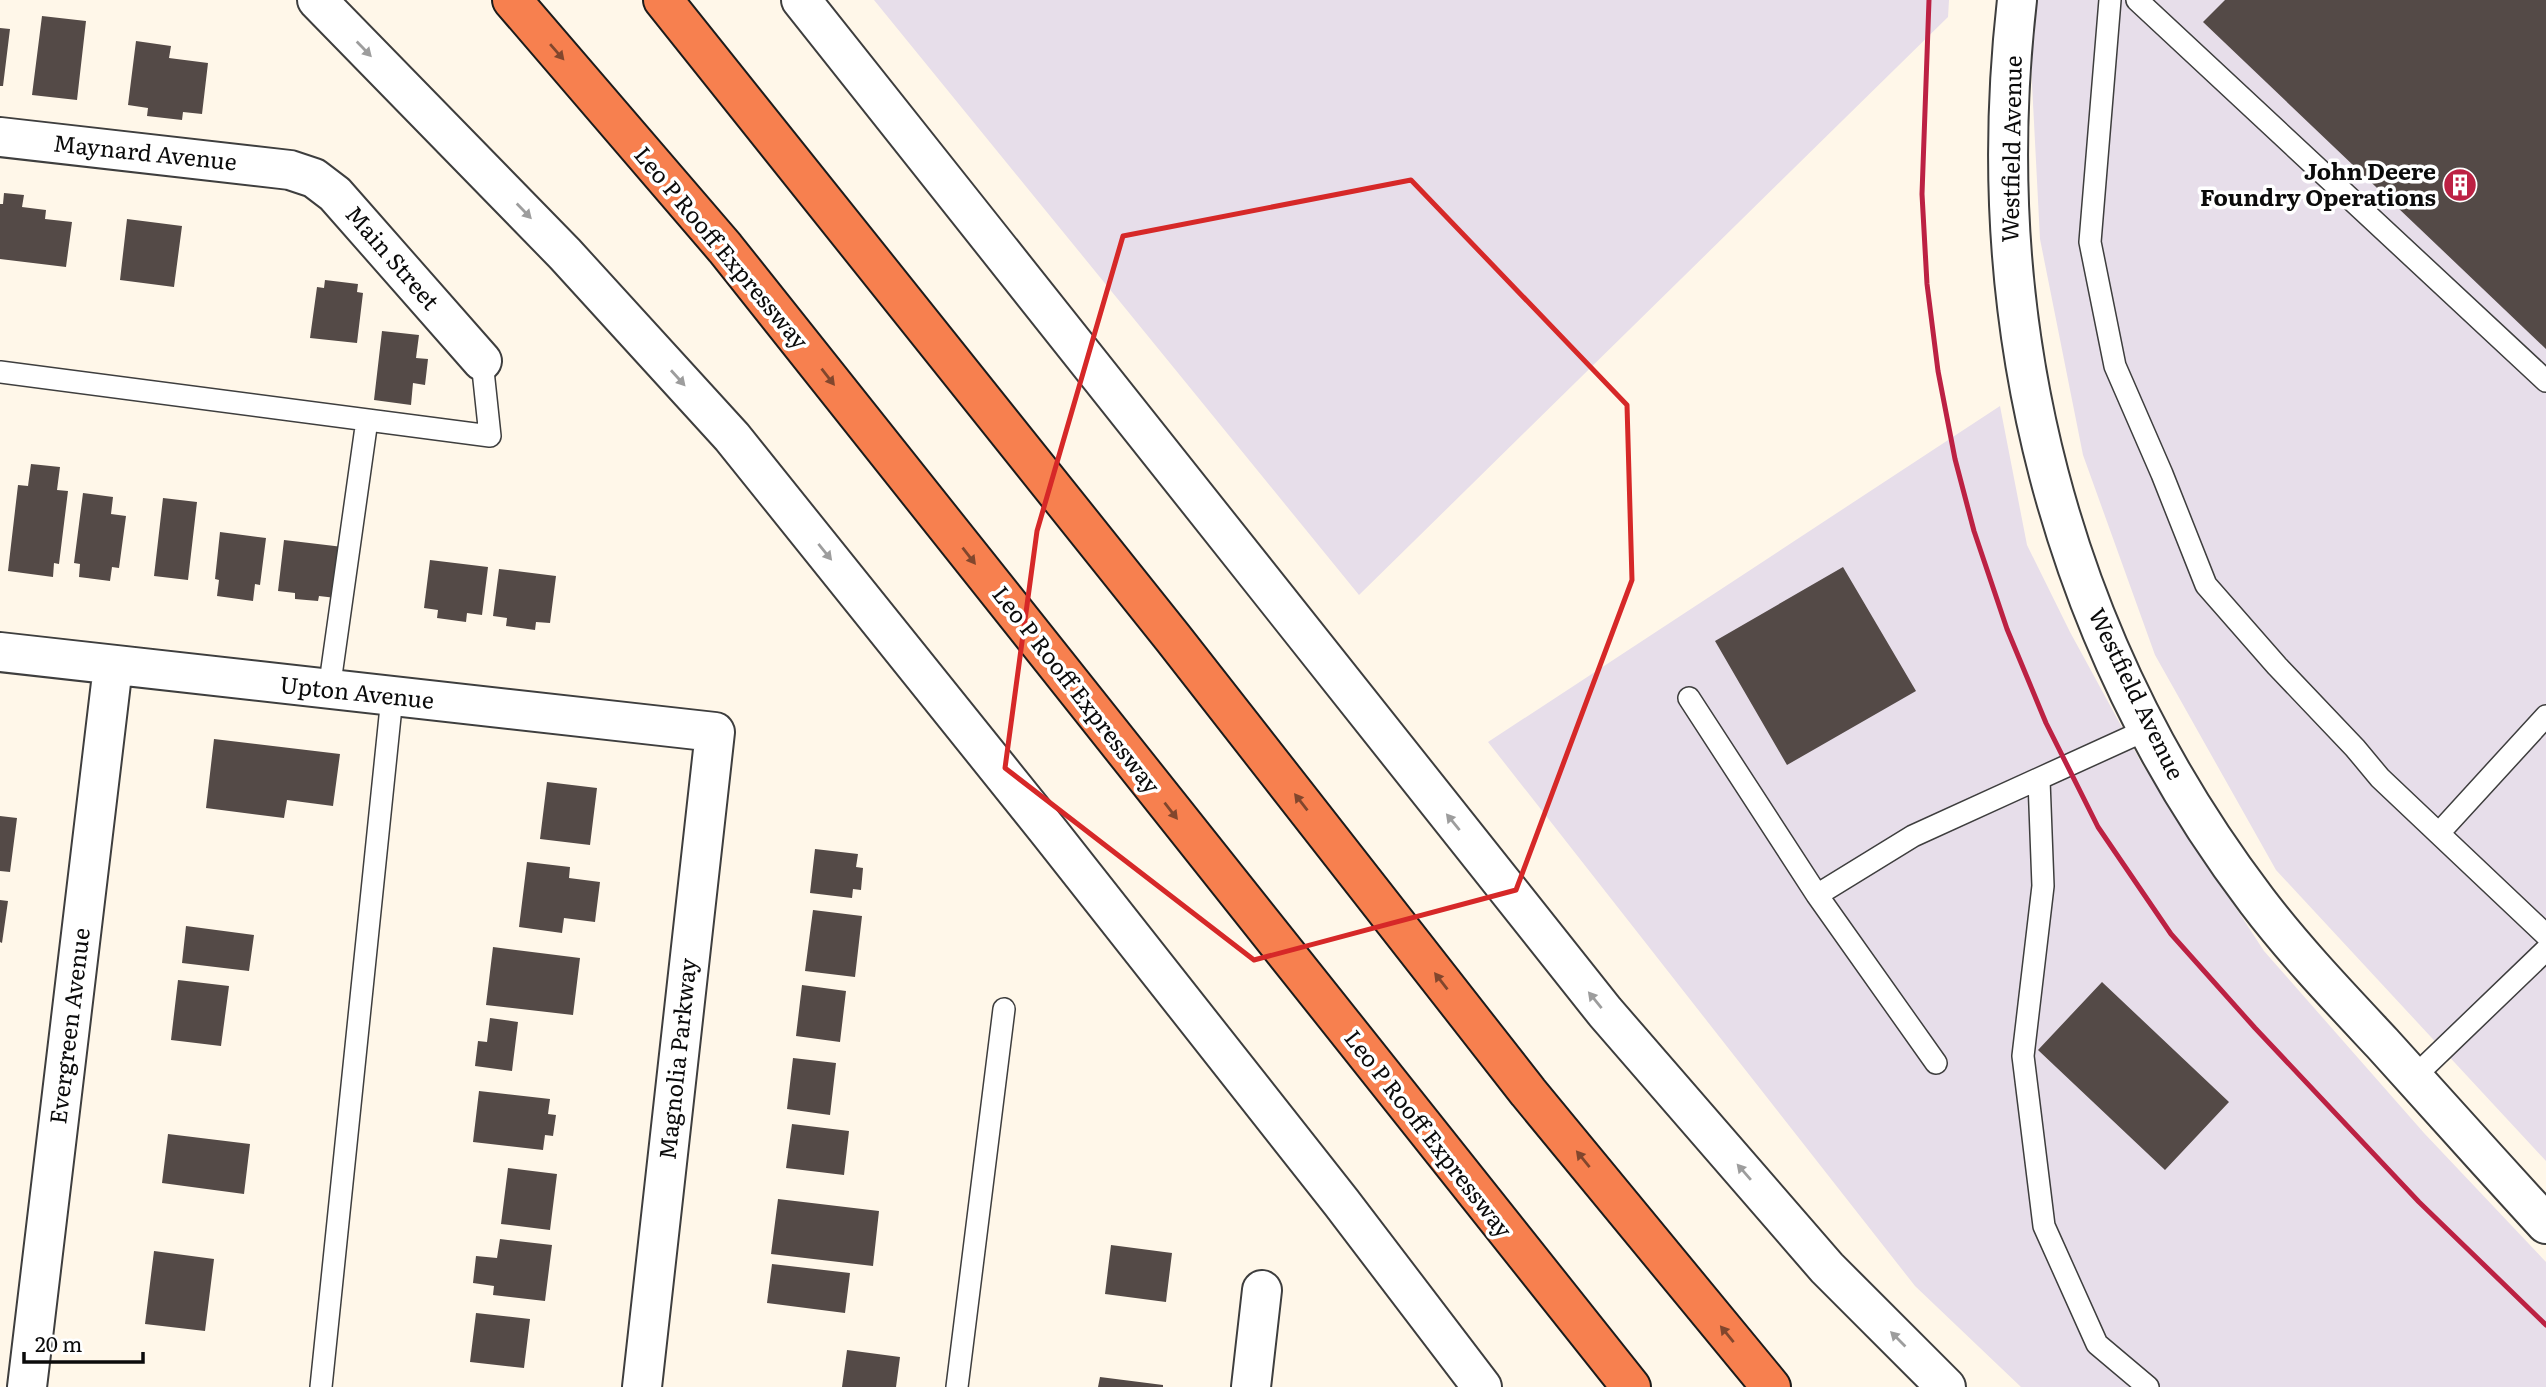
<svg xmlns="http://www.w3.org/2000/svg" width="2546" height="1387" font-family="Literata,serif">
<rect width="100%" height="100%" fill="#fff7e9"/>
<!-- industrial -->
<path fill="#e7deea" d="M874,0H1949L1948,17L1359,595Z
M2036,0H2546V1161L2276,870L2155,655L2083,455L2040,239L2030,45Z
M2000,406L2027,545L2070,632L2142,764L2264,951L2424,1133L2546,1262V1387H2021L1915,1286L1488,742Z"/>
<!-- building -->
<path fill="#544a47" d="M2225,0H2546V349L2203,22Z
M42,16L86,21L77,100L32,95Z
M0,28L10,29L3,86H0Z
M136,41L171,46L169,58L208,63L202,114L183,112L182,120L147,116L148,108L128,105Z
M4,193L24,195L22,207L46,210L45,219L72,222L66,267L0,259V204H3Z
M127,219L182,226L174,287L120,280Z
M325,280L358,284L357,292L363,293L357,343L310,338L317,287L324,288Z
M382,331L419,335L416,358L428,359L425,385L413,383L411,405L374,400Z
M31,464L60,467L57,490L68,491L59,564L54,563L53,577L8,571L18,485L28,486Z
M83,493L113,497L111,514L126,516L119,568L112,567L110,581L79,577L80,564L74,563Z
M163,498L197,502L188,580L154,576Z
M220,532L266,538L260,585L255,584L253,601L217,596L219,580L215,579Z
M284,540L343,547L336,598L319,596L318,601L295,599V593L278,591Z
M430,560L488,567L482,615L467,613L466,622L437,618L438,610L424,608Z
M1843,567L1916,691L1787,765L1715,641Z
M499,569L556,576L550,623L536,622L535,630L506,626L507,618L493,616Z
M214,739L340,754L333,806L287,800L284,818L206,808Z
M547,782L597,788L590,845L540,839Z
M0,816L17,818L10,872L0,871Z
M815,849L858,854L856,867L863,868L861,890L853,889L852,898L810,893Z
M527,862L570,867L569,878L600,882L595,922L564,918L562,933L519,927Z
M0,900L8,901L2,943L0,942Z
M813,910L862,916L855,977L805,971Z
M186,926L254,935L249,971L182,963Z
M493,947L580,958L573,1015L486,1005Z
M178,980L229,986L221,1046L171,1040Z
M2102,982L2229,1102L2165,1170L2038,1050Z
M802,985L846,991L840,1042L796,1036Z
M490,1018L518,1022L512,1071L475,1066L478,1041L487,1042Z
M793,1058L836,1063L830,1115L787,1109Z
M479,1091L550,1099L548,1114L556,1115L553,1136L545,1135L543,1150L473,1142Z
M792,1124L849,1131L844,1175L786,1168Z
M168,1134L250,1144L244,1194L162,1183Z
M508,1168L557,1174L550,1230L501,1224Z
M778,1199L879,1211L873,1266L771,1254Z
M500,1239L552,1245L545,1301L493,1295L494,1286L473,1283L476,1256L497,1258Z
M1111,1245L1172,1253L1166,1302L1105,1294Z
M154,1251L214,1259L205,1331L145,1324Z
M772,1264L850,1273L845,1313L767,1303Z
M476,1313L530,1319L524,1368L470,1362Z
M847,1350L900,1357L896,1387H842Z
M1100,1377L1163,1385V1387H1098Z"/>
<g fill="none" stroke-linecap="round" stroke-linejoin="round">
<!-- service casing -->
<g stroke="#3e3e3e" stroke-width="24">
<path id="service" d="M2110,0L2090,242L2115,366L2162,474L2206,585L2277,666L2355,748L2380,778L2546,935
M2137,0L2546,381
M0,372L490,436L482,361
M329,690L367,420
M1689,698L1817,895L1913,836L2148,729
M2039,780L2043,886L2023,1056L2044,1226L2097,1344L2148,1387
M2439,833L2546,716
M1817,895L1936,1063
M2413,1078L2546,950
M321,1387L392,697
M957,1387L1004,1009"/>
</g>
<!-- minor casing -->
<g stroke="#3e3e3e" stroke-width="42">
<path id="minor" d="M0,137L290,170L314,178L335,194L482,361
M0,652L715,732L642,1387
M27,1387L113,666
M1251,1387L1262,1290"/>
</g>
<!-- tertiary casing -->
<g stroke="#3e3e3e" stroke-width="42">
<path id="tertiary" d="M317,0L565,254L732,437L1050,833L1341,1202L1482,1387
M801,0L1605,1012L1827,1268L1946,1387
M2017,0C1980,324 2059,640 2257,901C2295,951 2339,997 2382,1043C2436,1103 2491,1164 2546,1224"/>
</g>
<!-- motorway casing -->
<g stroke="#1c1c1c" stroke-width="42">
<path id="motorway" d="M512,0L725,248L1631,1387
M663,0L1173,638L1528,1092L1771,1387"/>
</g>
<!-- service -->
<use href="#service" stroke="#fff" stroke-width="21"/>
<!-- minor -->
<use href="#minor" stroke="#fff" stroke-width="38"/>
<!-- tertiary -->
<use href="#tertiary" stroke="#fff" stroke-width="38"/>
<!-- motorway -->
<use href="#motorway" stroke="#f7804f" stroke-width="38"/>
<!-- rail -->
<path stroke="#bc2143" stroke-width="5" d="M1929,0L1922,194L1927,284L1938,371L1955,459L1974,531L2007,629L2046,723L2098,827L2171,934L2255,1028L2419,1202L2546,1325"/>
</g>
<!-- one-way arrows -->
<defs><path id="oneway-solid" d="M-6-.8H1V-3.2L6.5 0L1 3.2V.8H-6Z" transform="scale(1.75)"/></defs>
<g fill="#9d9d9d">
<use href="#oneway-solid" transform="translate(364 49) rotate(46)"/>
<use href="#oneway-solid" transform="translate(524 211) rotate(46)"/>
<use href="#oneway-solid" transform="translate(678 378) rotate(48)"/>
<use href="#oneway-solid" transform="translate(825 552) rotate(51)"/>
<use href="#oneway-solid" transform="translate(1453 822) rotate(-129)"/>
<use href="#oneway-solid" transform="translate(1595 1000) rotate(-129)"/>
<use href="#oneway-solid" transform="translate(1744 1172) rotate(-131)"/>
<use href="#oneway-solid" transform="translate(1898 1339) rotate(-135)"/>
</g>
<g fill="#81462d">
<use href="#oneway-solid" transform="translate(557 52) rotate(49)"/>
<use href="#oneway-solid" transform="translate(828 377) rotate(52)"/>
<use href="#oneway-solid" transform="translate(969 556) rotate(52)"/>
<use href="#oneway-solid" transform="translate(1301 802) rotate(-128)"/>
<use href="#oneway-solid" transform="translate(1171 811) rotate(52)"/>
<use href="#oneway-solid" transform="translate(1441 981) rotate(-128)"/>
<use href="#oneway-solid" transform="translate(1583 1159) rotate(-129)"/>
<use href="#oneway-solid" transform="translate(1727 1334) rotate(-129)"/>
</g>
<!-- marked area -->
<path fill="none" stroke="#d62828" stroke-width="5" stroke-linejoin="round" d="M1411,180L1627,405L1632,580L1516,890L1254,960L1005,768L1037,531L1123,236Z"/>
<!-- icons -->
<defs>
<g id="building-disc" transform="scale(1.75)"><circle r="9.5" fill="#bc2143" stroke="#fff"/><path d="M-4-6H4V6H1V3H-1V6H-4ZM-2.5-4.3h1.7v1.8h-1.7ZM.8-4.3h1.7v1.8H.8ZM-2.5-1h1.7V.8h-1.7ZM.8-1h1.7V.8H.8Z" fill="#fff"/></g>
</defs>
<g fill-rule="evenodd">
<use href="#building-disc" x="2460" y="185"/>
</g>
<g text-anchor="middle" stroke-width="7" stroke-linejoin="round" paint-order="stroke">
<!-- street labels -->
<g font-size="23" fill="#0b0b0b" stroke="#fff">
<text transform="translate(2012 149) rotate(-89)" y="8">Westfield Avenue</text>
<text transform="translate(145 153) rotate(6)" y="8">Maynard Avenue</text>
<text transform="translate(721 248) rotate(50)" y="8">Leo P Rooff Expressway</text>
<text transform="translate(392 258) rotate(49)" y="8">Main Street</text>
<text transform="translate(1076 690) rotate(52)" y="8">Leo P Rooff Expressway</text>
<text transform="translate(357 693) rotate(6)" y="8">Upton Avenue</text>
<text transform="translate(2136 694) rotate(64)" y="8">Westfield Avenue</text>
<text transform="translate(70 1026) rotate(-83)" y="8">Evergreen Avenue</text>
<text transform="translate(678 1059) rotate(-84)" y="8">Magnolia Parkway</text>
<text transform="translate(1428 1134) rotate(52)" y="8">Leo P Rooff Expressway</text>
</g>
<!-- poi labels -->
<g font-size="23" font-weight="bold" fill="#0b0b0b" stroke="#fff" text-anchor="end">
<text x="2436" y="180">John Deere<tspan x="2436" dy="26">Foundry Operations</tspan></text>
</g>
</g>
<!-- scale -->
<path d="M24 1352v10h119v-10" fill="none" stroke="#0b0b0b" stroke-width="3.5"/>
<text x="35" y="1352" font-size="21" fill="#0b0b0b" stroke="#ffffff" stroke-width="5" paint-order="stroke">20 m</text>
</svg>
